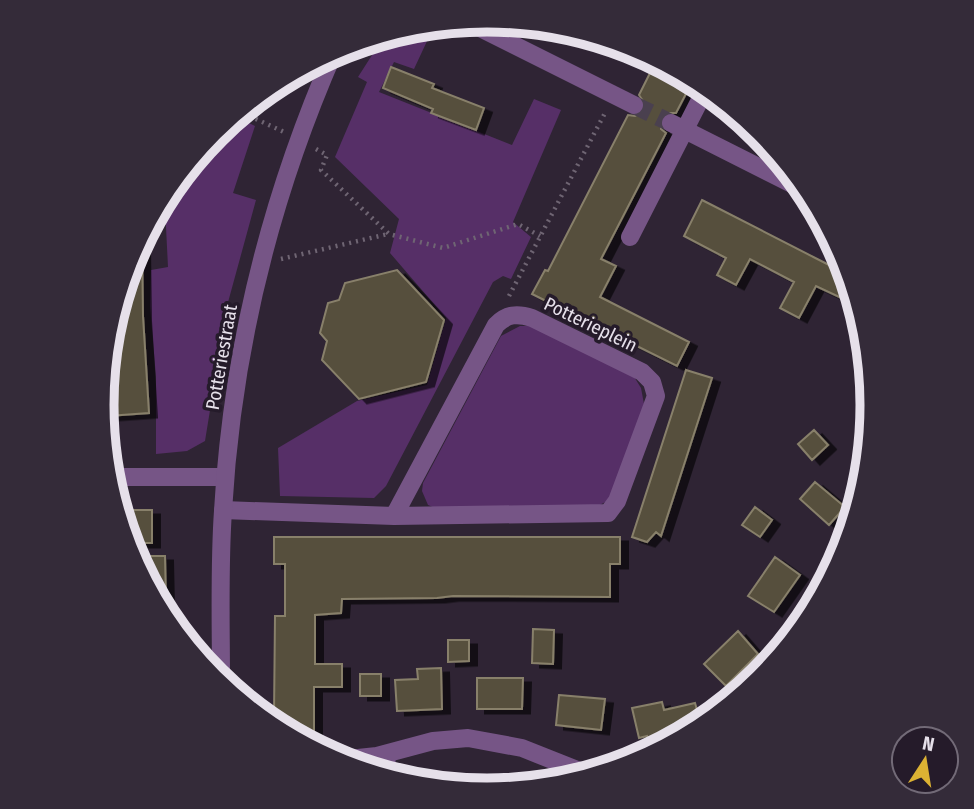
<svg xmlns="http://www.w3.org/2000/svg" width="974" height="809" font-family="'Fira Sans Condensed',sans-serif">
<defs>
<filter id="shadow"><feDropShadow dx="8" dy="4.5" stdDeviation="0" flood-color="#0009"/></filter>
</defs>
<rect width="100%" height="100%" fill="#2f2434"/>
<!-- green -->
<path fill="#562f67" d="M413,34L428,39L414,69L394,62L379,92L512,145L534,99L561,110L513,222L531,237L511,279L503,276L493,282L386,486L374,498L280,496L278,448L357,401L427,385L446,318L390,253L399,219L335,157L367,82L358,77L381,41Z
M237,117L255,126L233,193L256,200L227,306L205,441L187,451L156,454V377L150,306L151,270L168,267L165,207L215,132Z
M520,326H531L633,375L641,388L644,404L613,494L609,500L596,507L435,508L428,505L422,491L423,483L501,336Z"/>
<!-- building -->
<path fill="#574f3c" stroke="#88806b" stroke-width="2" filter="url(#shadow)" d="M655,63L690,86L676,113H665L661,119V129L666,133L601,259L616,266L600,297L689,342L677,366L532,294L545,270L548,271L628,115L635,116L644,111L645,104L639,95Z
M391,67L434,84L432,88L484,108L476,130L431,113L433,109L383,88Z
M702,200L829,265L832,258L844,265L852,303L816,286L799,318L780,308L794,282L750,259L736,285L717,275L726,258L684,236Z
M141,243H142L143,316L149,413L108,416L106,383L131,257Z
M397,270L444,320L426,382L359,399L322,360L327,341L320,333L328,303L339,300L345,283Z
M686,370L712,378L661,536L656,532L647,542L632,537Z
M814,430L828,445L812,460L798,444Z
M815,482L845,507L829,525L800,499Z
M755,507L772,520L760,537L742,525Z
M123,510H152V543H129Z
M274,537H620V564H610V597L453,596L437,598L342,599L341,613L315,615V664H342V687H314V734H300L274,716L275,616H285V564H274Z
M142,556H165L166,603L142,568Z
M775,557L800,575L774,612L748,596Z
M533,629L554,630L553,664L532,663Z
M738,631L758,654L726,686L704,664Z
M448,640H469V661L448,662Z
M441,668L442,709L397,711L395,680L418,679L417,669Z
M360,674H381V696H360Z
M477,678H523L522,709H477Z
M559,695L605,699L601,730L556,725Z
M662,702L664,710L695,703L699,717L661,742L649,745L647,736L639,738L632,708Z"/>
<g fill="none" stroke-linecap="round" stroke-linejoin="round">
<!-- minor-tunnel -->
<path stroke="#4a404f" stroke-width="18" stroke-dasharray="18 9" stroke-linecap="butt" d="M634,105L671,123"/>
<!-- path -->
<path stroke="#6f6573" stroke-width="4.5" stroke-dasharray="2 5" stroke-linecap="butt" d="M243,113L284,132
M316,149L327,155L321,170L389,234L443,248L518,224L540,236
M281,259L388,234
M509,296L606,111"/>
<!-- service -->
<path stroke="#765586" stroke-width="12" d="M389,752L390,770"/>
<!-- minor -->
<path stroke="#765586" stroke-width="18" d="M470,23L634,105
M671,123L796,186
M630,237L703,94
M116,477H225
M223,510L394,516L608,513L617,501L656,396L652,382L642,372L532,318C517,313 507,314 496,325L394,516
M339,760L377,756L433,741L468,738L522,748L580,771"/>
<!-- tertiary -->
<path stroke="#765586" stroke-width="18" d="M221,681C221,625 219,567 223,511C232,352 270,198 334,52"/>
</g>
<g text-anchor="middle" stroke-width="7" stroke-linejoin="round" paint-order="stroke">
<!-- street labels -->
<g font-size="19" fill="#e6e0ea" stroke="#251b2a">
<text transform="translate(591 324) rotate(26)" y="7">Potterieplein</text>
<text transform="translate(221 357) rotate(-80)" y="7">Potteriestraat</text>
</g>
</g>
<!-- crop -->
<path d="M0 0H974V809H0ZM114 405a373 373 0 1 1 746 0a373 373 0 1 1-746 0Z" fill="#342b39" fill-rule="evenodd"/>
<path fill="none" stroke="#e6e0ea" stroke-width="9" d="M114 405a373 373 0 1 1 746 0a373 373 0 1 1-746 0Z"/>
<!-- north arrow -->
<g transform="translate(925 760) rotate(12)"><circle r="33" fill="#251b2a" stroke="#726a77" stroke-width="2"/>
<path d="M0-5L12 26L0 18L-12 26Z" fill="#dcb233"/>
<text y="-10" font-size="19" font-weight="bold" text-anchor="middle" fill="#e6e0ea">N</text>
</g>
</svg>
